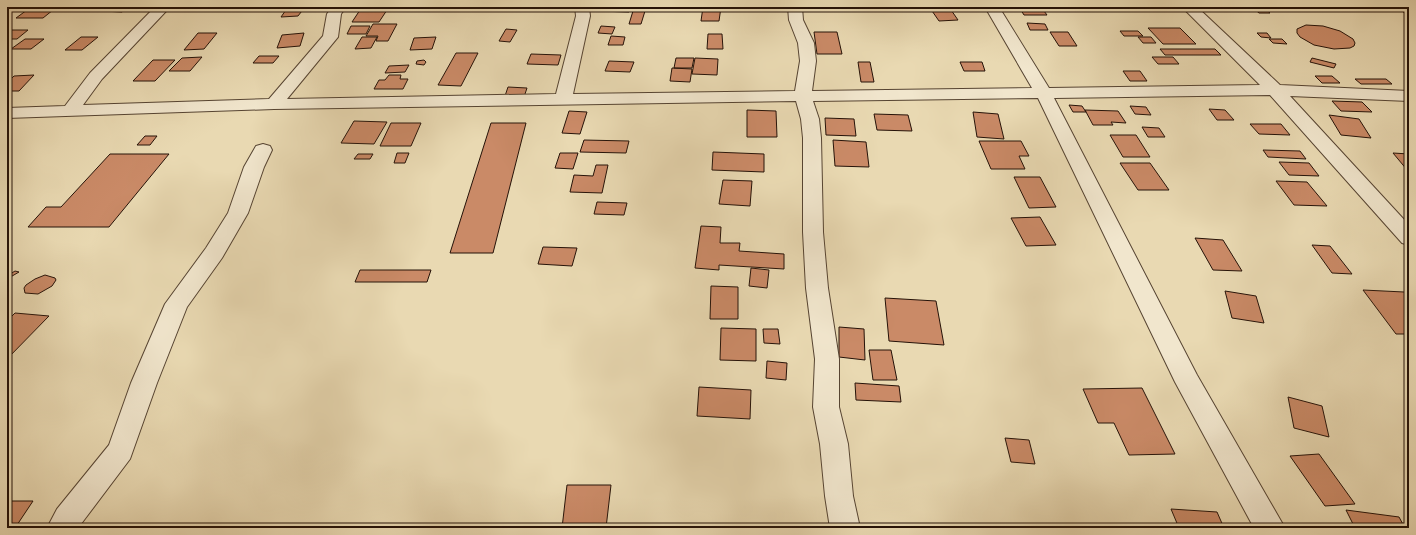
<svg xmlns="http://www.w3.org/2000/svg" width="1416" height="535" font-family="'IM FELL DW Pica',serif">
<rect width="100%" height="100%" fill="#e9d9b2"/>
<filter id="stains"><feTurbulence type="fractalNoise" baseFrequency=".005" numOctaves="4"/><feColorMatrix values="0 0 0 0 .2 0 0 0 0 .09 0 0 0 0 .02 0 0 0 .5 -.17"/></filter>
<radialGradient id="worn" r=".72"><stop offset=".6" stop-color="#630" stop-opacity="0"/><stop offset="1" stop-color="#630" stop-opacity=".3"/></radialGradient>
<!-- building -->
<path fill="#ca8a67" stroke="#251208" d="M108,7H128L122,12L102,11Z
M288,7H305L298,16L281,17Z
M362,7H389L379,22H352Z
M598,7H630L629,12L597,11Z
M703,7H721L719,21H701Z
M732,7H745L746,10H732Z
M949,7L958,20L939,21L930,8Z
M1019,7H1041L1047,15H1024Z
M1123,7H1139L1142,10H1126Z
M1252,7H1263L1270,13H1259Z
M27,10H53L43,18H16Z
M633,11H645L641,24H629Z
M1027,23L1045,24L1048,30H1030Z
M373,24H397L388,41H376L378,36H366Z
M1306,25L1323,26L1340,31L1353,39L1355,43L1354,46L1350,48L1334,49L1314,45L1300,37L1297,33V29Z
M351,26H370L366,34H347Z
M601,26L615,27L612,34L598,33Z
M1148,28H1180L1196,44H1163Z
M506,29L517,30L510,42L499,41Z
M7,30H28L17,39H7Z
M1120,31H1138L1143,36H1124Z
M814,32H837L842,54H817Z
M1050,32H1068L1077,46H1059Z
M198,33H217L204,49L184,50Z
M304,33L300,46L277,48L282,35Z
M1257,33H1267L1271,38L1261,37Z
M708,34H722L723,49H707Z
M611,36L625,37L623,45H608Z
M81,37H98L82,50H65Z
M362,37H377L371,48L355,49Z
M436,37L432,49L410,50L414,38Z
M1138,37H1151L1156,43H1143Z
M25,39H44L31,49H11Z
M1269,39H1282L1287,44L1273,43Z
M1160,49H1215L1221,55H1165Z
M456,53H478L461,86L438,85Z
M531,54L561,55L558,65L527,64Z
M259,56H279L273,63H253Z
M202,57L190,71H169L182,58Z
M1152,57H1173L1179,64H1158Z
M676,58H694L692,68H674Z
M695,58L718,59L717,75L692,74Z
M1312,58L1336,64L1334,68L1310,62Z
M153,60H175L155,81H133Z
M424,60L426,62L424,65L416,64L417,61Z
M609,61L634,62L630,72L605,71Z
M858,62H870L874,82H861Z
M960,62H982L985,71H964Z
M409,65L405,72L385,73L389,66Z
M672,68L692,69L690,82L670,81Z
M1123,71H1140L1147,81H1130Z
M34,75L19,91H7V83L14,76Z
M389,75H401L400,79H408L403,89H374L379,80H385Z
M1315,76H1332L1340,83H1322Z
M1355,79H1386L1392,84H1361Z
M508,87L527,88L524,97L505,96Z
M1332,101L1362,102L1372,112L1341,111Z
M1069,105L1082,106L1086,112H1073Z
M1130,106L1146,107L1151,115L1135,114Z
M1209,109L1225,110L1234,120H1217Z
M747,110L776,111L777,137H747Z
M1085,110L1118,111L1126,123L1111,122L1113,125H1093Z
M569,111L587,112L580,134L562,133Z
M973,112L998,114L1004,139L977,137Z
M874,114L908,115L912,131L877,130Z
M1329,115L1359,119L1371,138L1341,135Z
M825,118L854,119L856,136L826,135Z
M354,121L387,122L374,144L341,143Z
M391,123H421L411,146H380Z
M491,123H526L493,253H450Z
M1250,124H1281L1290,135L1259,134Z
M1142,127L1159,128L1165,137H1148Z
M1110,135H1136L1150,157H1123Z
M145,136H157L150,145H137Z
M584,140L629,141L626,153L580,152Z
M833,140L866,142L869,167L835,166Z
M979,141H1021L1029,156H1019L1025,169H991Z
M1263,150L1300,151L1306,159L1268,157Z
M713,152L764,154V172L712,170Z
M397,153H409L405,163H394Z
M560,153H578L573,169L555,168Z
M1393,153L1409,154V171H1408Z
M110,154H169L109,227H28L46,207H61Z
M358,154H373L370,159H354Z
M1279,162L1309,163L1319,176L1289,175Z
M1120,163H1150L1169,190H1138Z
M596,165H608L602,193L570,192L574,175L593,176Z
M1014,177H1040L1056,207L1029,208Z
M723,180L752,181L750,206L719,204Z
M1276,181L1307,182L1327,206L1294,205Z
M597,202L627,203L624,215L594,214Z
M1040,217L1056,245L1026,246L1011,218Z
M701,226L721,227L720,243H740L739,251L784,254V269L719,265V270L695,268Z
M1195,238L1223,240L1242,271L1213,270Z
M1312,245L1330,246L1352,274L1332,273Z
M543,247L577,248L572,266L538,264Z
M751,268L769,270L767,288L749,286Z
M360,270H431L427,282H355Z
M15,271L19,272L7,279V276Z
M45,275L55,278L56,280L52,286L38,294L25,293L24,288L26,285L35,279Z
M711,286L738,287V319H710Z
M1363,290L1404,292L1409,297V334H1396Z
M1225,291L1256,296L1264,323L1232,318Z
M885,298L936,301L944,345L889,341Z
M15,313L49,316L7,359V321Z
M839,327L864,329L865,360L839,357Z
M721,328L756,329V361L720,360Z
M763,329H778L780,344L764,343Z
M869,350H891L897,380H873Z
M767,361L787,363L786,380L766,378Z
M855,383L899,386L901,402L856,400Z
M699,387L751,390L750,419L697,416Z
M1142,388L1175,454L1129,455L1114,423H1098L1083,389Z
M1288,397L1322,406L1329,437L1294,428Z
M1005,438L1029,440L1035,464L1011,462Z
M1319,454L1355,504L1325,506L1290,456Z
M567,485H611L606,528H562Z
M7,501H33L15,528H7Z
M1171,509L1217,512L1224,528H1179Z
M1346,510L1399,517L1405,528H1355Z"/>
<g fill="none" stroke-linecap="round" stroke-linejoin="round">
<!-- minor casing -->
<g stroke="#564432" stroke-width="2">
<path id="minor" d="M155,7H170L102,79L83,105L269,99L323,36L327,14L332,7H346L341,14L338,37L287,99L556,94L576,16L575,7H589L590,16L573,94L795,91L800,61L798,43L789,20L788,7H802L803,20L814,43L816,61L812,91L1032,88L985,7H999L1049,88L1260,85L1182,7H1197L1280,85L1409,91V101L1290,96L1409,225V245L1402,243L1270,95L1054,98L1197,375L1285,528H1254L1175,382L1038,98L813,101L819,119L821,138L823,232L828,288L839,359V407L848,444L853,496L860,528H830L825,496L820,444L813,407L815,359L806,288L803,232V138L801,119L796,101L274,109L7,118V108L65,106L90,73Z
M1400,7H1409V13L1404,12Z
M263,144L270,146L272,150L264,167L248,213L222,258L187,307L157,383L130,459L78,528H47L57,509L109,445L131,383L165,304L206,248L228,213L244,167L256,146Z"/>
</g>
<!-- minor -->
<use href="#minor" fill="#f1e6cd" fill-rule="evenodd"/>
</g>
<!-- margin -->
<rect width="1416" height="535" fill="none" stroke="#e9d9b2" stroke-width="24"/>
<rect x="8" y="8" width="1400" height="519" fill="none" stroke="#251208" stroke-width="2"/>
<rect x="12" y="12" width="1392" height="511" fill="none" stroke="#251208"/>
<rect width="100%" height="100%" filter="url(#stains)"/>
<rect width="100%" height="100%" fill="url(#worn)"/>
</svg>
